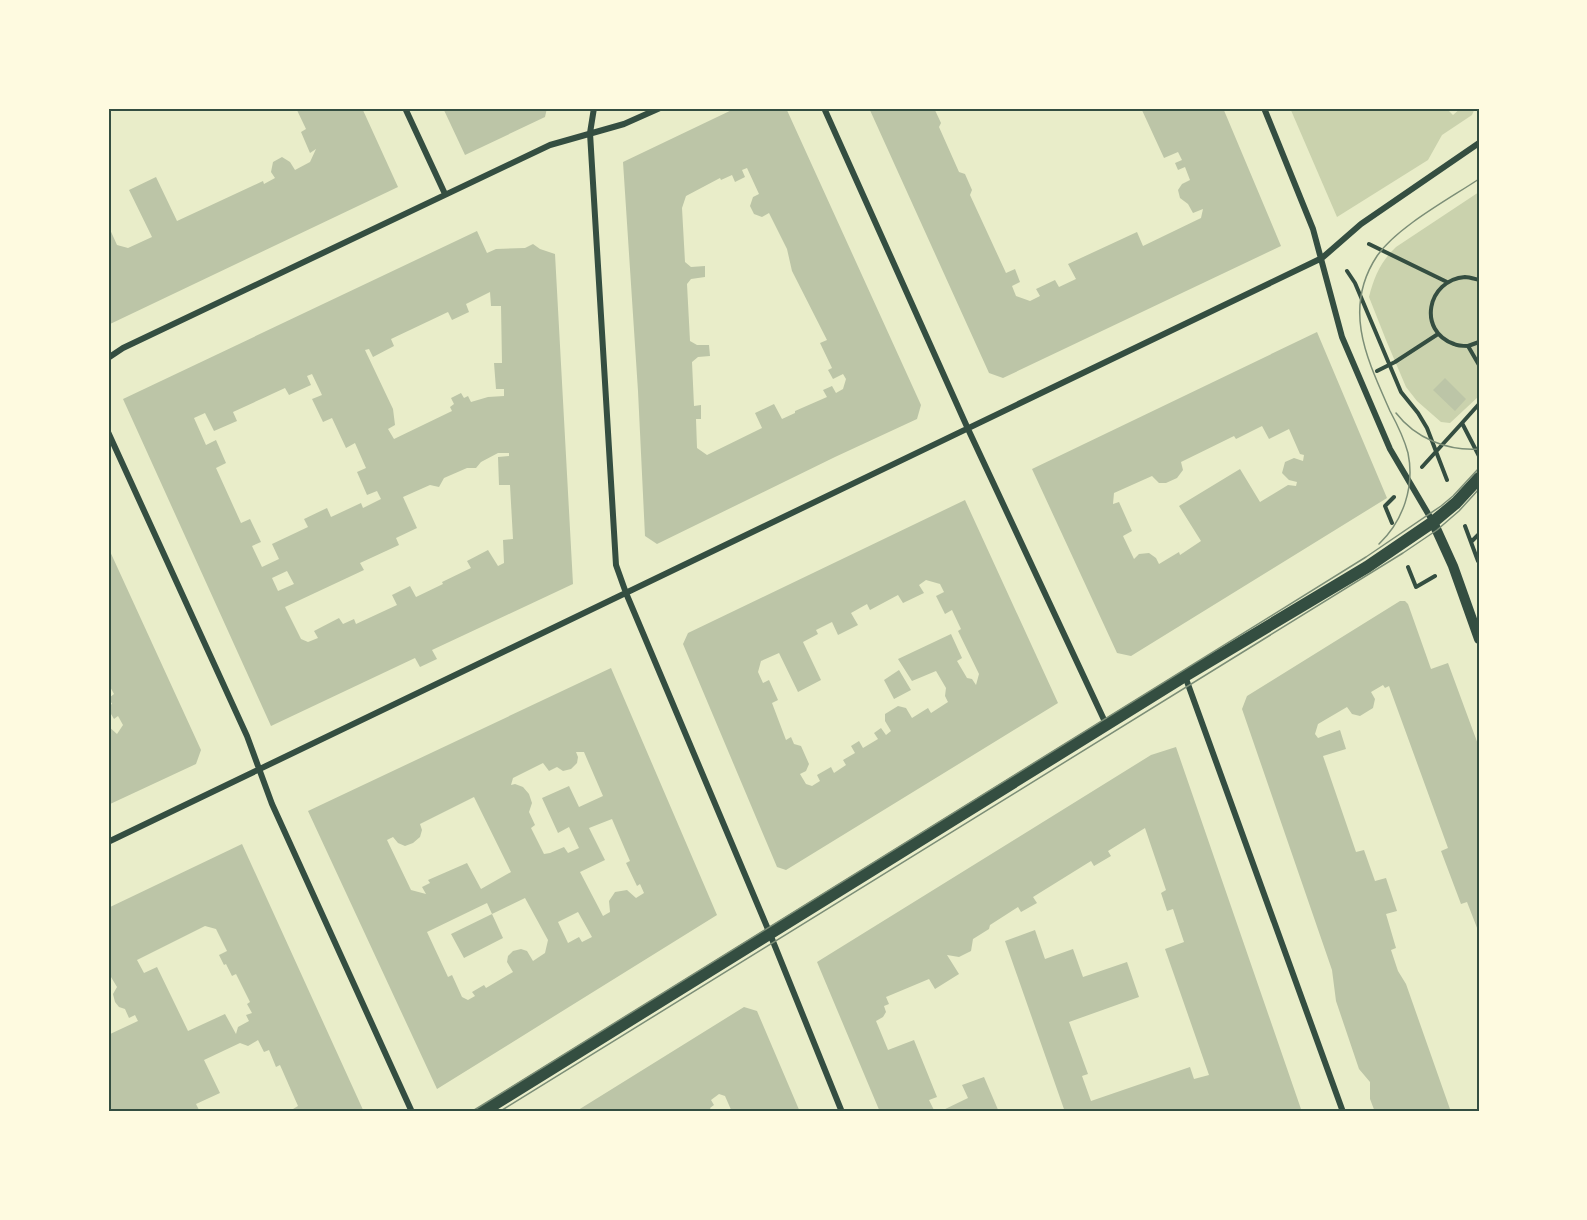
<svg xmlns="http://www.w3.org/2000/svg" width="1587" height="1220" font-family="'Libre Baskerville',serif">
<rect width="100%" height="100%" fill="#e9edc9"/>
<!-- green -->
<path fill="#cad2ad" d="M1290,108H1446L1453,115L1461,108H1475L1472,115L1442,135L1428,160L1337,217Z
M1479,192V396L1450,423L1441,422L1417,401L1406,387L1386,340L1369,297C1374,277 1381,261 1396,247Z"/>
<!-- building -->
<path fill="#bcc5a7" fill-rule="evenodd" d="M296,108H362L398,187L108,325V225L117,245L128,248L152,237L129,190L156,177L177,221L263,181L264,184L275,178L271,172L273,162L282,157L290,162L295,170L310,162L316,149L310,153L301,132L306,129Z
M443,108H547L545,117L465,155Z
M736,108H786L921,405L917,419L835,457L657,544L645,536L638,391L623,162ZM747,168L759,194L753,197L750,206L754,214L762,217L769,213L787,249L792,271L827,340L820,343L832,368L828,370L833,379L843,374L846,379L843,389L836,393L832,386L823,390L827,397L795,411V413L782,419L774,404L755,413L762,428L707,455L697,448L696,419H701V405L694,406L692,362L698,357L710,356L709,345H697L690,341L687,284L691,279L705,277V266L691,267L685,262L682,208L686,196L720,178L721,180L732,175L735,182L745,177L742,170Z
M869,108H934L941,123L939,127L959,172L965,174L972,190L970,195L1006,273L1015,269L1020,282L1012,286L1016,296L1030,301L1040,296L1036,289L1055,280L1059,287L1076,279L1068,264L1137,232L1143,246L1201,218L1203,209L1193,213L1188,204L1180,198L1178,190L1182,184L1190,180L1185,167L1178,170L1175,163L1182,160L1178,152L1164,158L1141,108H1223L1281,246L1003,378L989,373Z
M477,231L487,253L496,249L525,248L533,244L540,249L555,254L573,584L432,650L437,659L420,667L415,658L271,726L123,399ZM490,292L491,306H501L502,363H494L496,389H504V396L488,397L471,402L468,396L464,398L461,393L451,398L454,404L450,407L452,411L394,439L388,429L395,425L393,409L365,350L369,349L373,357L394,346L391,339L448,312L452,320L469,312L466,304ZM312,374L322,395L312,399L323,422L332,418L346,448L355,443L366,468L357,472L367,495L377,491L381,499L363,508L361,503L331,517L327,508L304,519L308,527L272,544L279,559L262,567L252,546L261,542L250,519L241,523L216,468L226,463L216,440L206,445L194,418L205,413L214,431L237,421L233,412L285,388L289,395L311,385L307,376ZM498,453H509V456L498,457L499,485H510L513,539L503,540L504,563L498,566L488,550L467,561L471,568L442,582L443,584L416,597L410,586L392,595L397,605L356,624L354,619L343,624L339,618L314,631L318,638L308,642L301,639L285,607L364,570L360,563L399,545L396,538L417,528L403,497L430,485L439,487L444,478L467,468H476L481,462ZM287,571L294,584L278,591L272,578Z
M1317,332L1387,498L1131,656L1117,653L1032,469ZM1262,426L1269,439L1289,429L1300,454L1304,455L1303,461L1294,458L1285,462L1282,473L1289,480L1297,482L1296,486L1288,485L1260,502L1240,469L1179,506L1201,541L1180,555L1179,552L1159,564L1156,558L1149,553L1139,554L1134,559L1123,536L1132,531L1119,502L1113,504L1114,493L1152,476L1159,483H1166L1177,478L1183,470L1181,462L1234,436L1236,439Z
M1445,378L1466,399L1455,411L1433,390Z
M965,500L1058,703L786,870L777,867L683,644L688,633ZM926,580L940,584L944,592L936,596L945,614L952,610L961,629L958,631L979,674L976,685L972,679L967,678L957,661L962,658L951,634L898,659L912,681L936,671L946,688L945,696L948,702L931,713L928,708L912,718L906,708L898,706L885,714V721L891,731L886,735L881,728L874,733L878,739L863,748L859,741L851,746L855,753L843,760L846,765L834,773L831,767L817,775L820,781L812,786L806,784L800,774L806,771L809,764L801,746L794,744L791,737L786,740L772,703L778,700L769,680L763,683L758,672L761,661L779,653L798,692L821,680L803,642L818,634L816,630L832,622L838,635L858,625L851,613L867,604L870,610L898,595L903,603L924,593L919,585Z
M108,547L201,750L196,764L108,805V726L117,734L123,725L118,716L114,719L108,709V706L112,704L109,698L114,694L108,683Z
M1400,601H1405L1408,604L1431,669L1448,663L1479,747V933L1467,902L1461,904L1441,851L1448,848L1389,686L1385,688L1383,685L1371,692L1375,699L1373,708L1360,716L1352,714L1347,707L1318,724L1315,734L1318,738L1340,730L1346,749L1323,756L1356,852L1364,850L1375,881L1386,878L1397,911L1386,914L1396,948L1391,950L1398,971L1406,984L1451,1112H1375L1370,1099V1082L1359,1069L1336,1001L1332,970L1242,709L1247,696Z
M611,668L717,915L437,1089L308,811ZM576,752H584L603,796L579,807L569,786L542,798L558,833L569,827L579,848L568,853L564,847L550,853L544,854L531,828L535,825L529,812L532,803L529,794L523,787L515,784L511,785L513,778L543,763L549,771L557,767L563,771L571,769L577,763L578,757ZM474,797L511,872L481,889L467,863L428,880L430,883L422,887L426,894L411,890L387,840L393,837L398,843L405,846L413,843L420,837L422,830L420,824ZM612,819L630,861L626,863L637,886L640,884L644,893L636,898L627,890L615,892L609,901L610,912L603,916L580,872L605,860L589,828ZM525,898L548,940L545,953L533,961L527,951L521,949L513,951L508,956L507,962L513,972L486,988L484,985L472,992L475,996L468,1000L462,997L452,975L448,977L427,932L487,903L492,914ZM578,912L592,937L582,942L579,937L568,943L558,922Z
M899,670L911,690L894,699L884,680Z
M1176,747L1302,1112H1065L1005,941L1035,930L1045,959L1073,949L1083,977L1127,962L1139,997L1069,1022L1088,1074L1082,1076L1091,1101L1190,1067L1194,1079L1209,1075L1165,949L1184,942L1173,909L1167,911L1161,893L1166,890L1145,828L1108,851L1111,856L1094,866L1091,861L1033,897L1037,903L1021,912L1018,907L990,925L989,929L973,939L971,951L959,957L947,955L959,974L935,989L929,979L886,997L889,1004L884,1006L886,1012L883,1017L876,1021L888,1050L914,1040L937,1097L929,1100L935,1112H880L817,962L1151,755Z
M242,844L364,1112H288L298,1106L280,1065L276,1067L269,1050L264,1052L258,1040L248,1046L240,1043L204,1060L220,1093L196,1104L200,1112H108V1035L138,1021L135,1015L129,1018L125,1009L119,1007L115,1002L113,994L117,987L108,972V908ZM205,926L216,929L227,951L219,955L224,965L226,964L232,976L236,974L250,1002L247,1004L252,1013L246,1015L249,1021L238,1027L236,1034L225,1014L188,1031L157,967L144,973L137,960Z
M492,914L503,938L464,958L451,934Z
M744,1007L757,1011L800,1112H732L725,1096L719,1094L711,1100L714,1105L710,1108L712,1112H575Z
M984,1077L999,1112H939L968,1098L962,1085Z"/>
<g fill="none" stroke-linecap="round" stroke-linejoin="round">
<!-- path -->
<path stroke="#344e41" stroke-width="4" d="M1369,244L1447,282
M1347,271L1355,283L1401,392L1418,413L1427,428L1447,480
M1479,280C1475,279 1469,277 1465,277C1427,280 1417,331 1454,344C1458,346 1464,346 1468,346L1479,365
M1468,346L1479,342
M1377,371L1395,362L1438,334
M1462,423L1479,404
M1422,467L1462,423L1479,456
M1392,523L1385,506L1394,497
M1465,526L1478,561
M1471,542L1479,534
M1408,567L1416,587L1435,576"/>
<!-- minor -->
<path stroke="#344e41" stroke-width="6" d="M405,108L445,194
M594,108L590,133L616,565L626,593L770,934L842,1112
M824,108L968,429L1106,724
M1264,108L1313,229L1342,337L1390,449L1433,522
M108,358L123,348L550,145L624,124L660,108
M108,432L247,736L272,804L412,1112
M1185,676L1343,1112
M108,842L1322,258L1361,224L1479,143"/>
<!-- tertiary -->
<path stroke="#344e41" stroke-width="10" d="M1433,522L1453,566L1479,639"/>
<!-- secondary -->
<path stroke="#344e41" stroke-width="12" d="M482,1112L1185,676L1367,567L1433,522L1456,503L1479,478"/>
<!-- tram -->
<path stroke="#7c8e77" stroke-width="1.5" d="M1396,413C1416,439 1448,451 1479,449
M1379,544C1403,521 1415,487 1408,453C1404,438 1397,424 1390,411C1367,359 1342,309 1377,256C1397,227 1449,199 1479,179
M471,1112L1366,557L1441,506L1453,496L1479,468
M499,1112L1403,553L1437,530L1459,511L1479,489"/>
</g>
<!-- border -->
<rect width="1587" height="1220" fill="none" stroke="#fefae0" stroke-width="219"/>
<rect x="110" y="110" width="1368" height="1000" fill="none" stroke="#344e41" stroke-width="2"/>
</svg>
